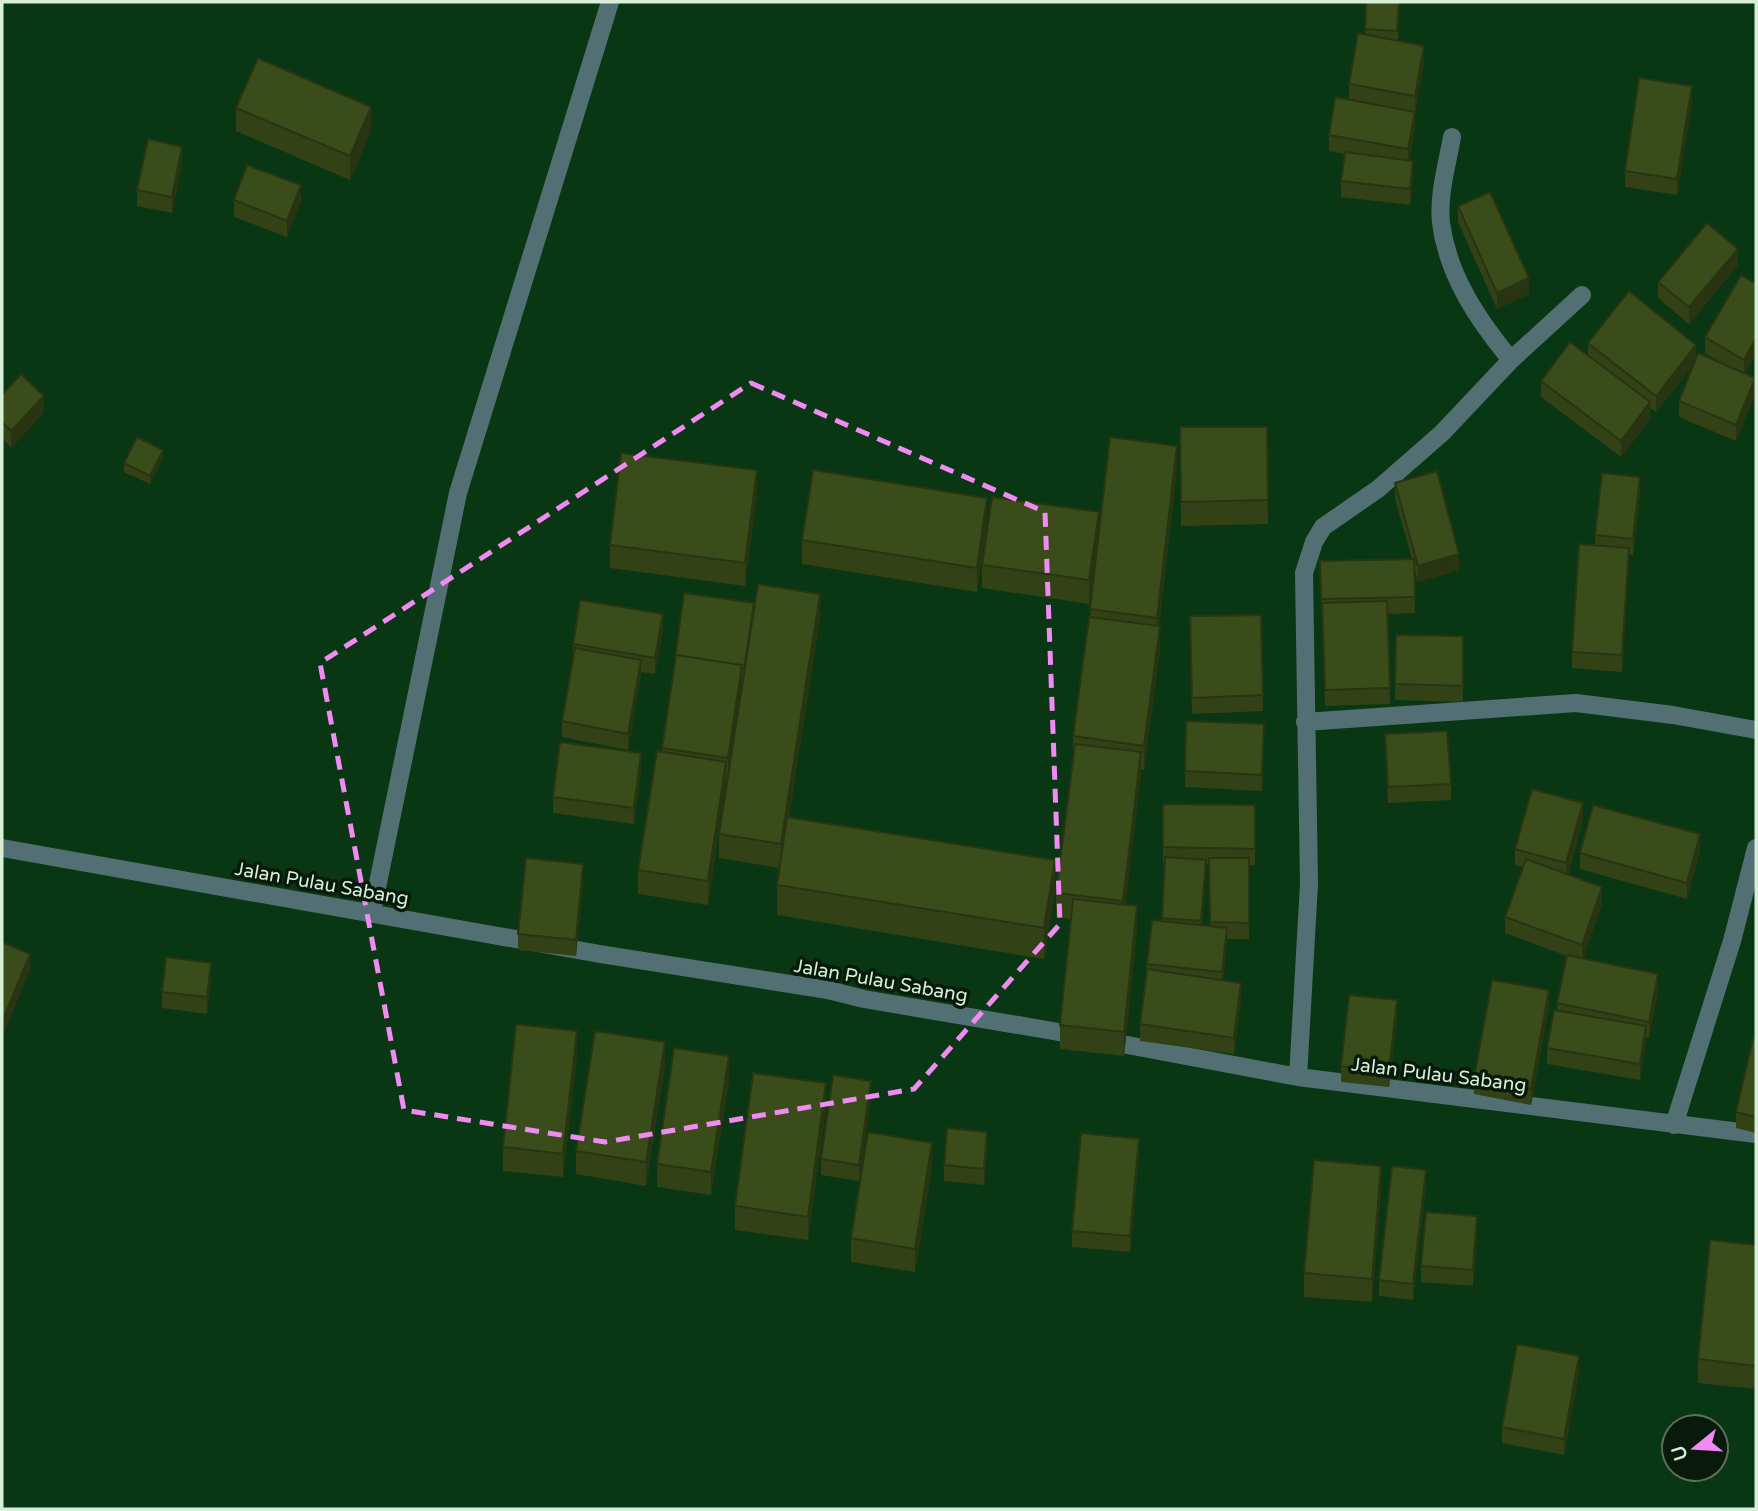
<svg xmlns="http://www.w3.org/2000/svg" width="1758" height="1511" font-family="'Varela Round',sans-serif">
<rect width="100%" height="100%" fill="#0a3713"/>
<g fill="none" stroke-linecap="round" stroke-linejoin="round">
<!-- street -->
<path stroke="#527074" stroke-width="18" d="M1452,137C1447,165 1438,195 1441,223C1448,276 1478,320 1511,360
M1305,722L1576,703L1673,715L1756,730
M2,848L600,954L828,990L864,999L1053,1031L1298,1077L1756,1134
M372,912L458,493L610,2
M1298,1077L1309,884L1304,573L1314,542L1323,527L1378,489L1442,433L1511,360L1582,295
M1674,1125L1732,941L1756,848"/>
</g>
<!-- wall -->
<path fill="#324116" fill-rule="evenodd" d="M1366,2H1399L1398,41L1424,62L1415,112V128L1409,160L1413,177L1410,205L1341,197V181L1344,154L1329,151V135L1349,100V84L1365,35Z
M1692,102L1677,195L1625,187V171Z
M236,108L371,131L350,180L236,131Z
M182,163L172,213L137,206V190Z
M234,200L301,201L287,237L234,217Z
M1458,206L1529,294L1497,309L1458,222Z
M1738,265L1689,324L1658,298V282Z
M1741,275L1745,373L1755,394L1736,441L1679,417V401L1695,363L1656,412L1650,408V419L1621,457L1541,397V381L1588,356V343L1696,359L1724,364L1705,353V337Z
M2,395L44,412L11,448L2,438Z
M1180,427H1267L1268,524L1181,526Z
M163,458L150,484L124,472V463Z
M1177,469L1159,626L1160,650L1144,770L1141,769L1125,905L1137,930L1124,1056L1060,1049V1025L1071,919L1056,917V893L1073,757V736L1090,617L1095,562L1089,604L982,588V565L1099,529Z
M1395,483L1459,570L1418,582L1414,568L1415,613L1388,614L1390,704L1325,706L1320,561L1412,559L1395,499Z
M757,494L745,586L610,568V545Z
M1640,494L1633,555L1629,554L1622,672L1572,668V652L1595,545V535Z
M987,521L977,592L802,564V540Z
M754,614L820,618L789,817L1055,891L1044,959L777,915V885L779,868L719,858V834L727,782L726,781L708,905L638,894V870L662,752L675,658Z
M1261,615L1263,711L1192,714L1190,633Z
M663,631L655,674L641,672L628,750L562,737V721L573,658V644Z
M1396,635L1463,636V702L1395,700Z
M1385,734L1451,784V800L1388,803Z
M1264,740L1262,791L1185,787V771Z
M641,769L634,824L553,813V797Z
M1163,804L1255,805V865H1249V939H1227L1223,980L1241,999L1234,1054L1140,1041V1024L1147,964L1162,921L1165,864L1163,863ZM1206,864H1209L1210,926H1202Z
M1583,820L1568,875L1602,904L1583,958L1658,990L1649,1038L1646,1037L1640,1080L1547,1064V1048L1557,1010V1003L1567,956L1505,933V917L1523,867L1515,865V849Z
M1700,850L1687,899L1580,869V853Z
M583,880L576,956L518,950V934Z
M211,979L207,1014L162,1008V992Z
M1549,1006L1531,1105L1474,1094V1078Z
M1397,1016L1389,1087L1341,1082V1066Z
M1756,1039V1133L1736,1128V1112Z
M577,1055L563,1177L503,1171V1147Z
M665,1066L646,1186L576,1174V1151Z
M729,1080L711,1195L657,1187V1164Z
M871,1097L859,1181L821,1175V1159Z
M826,1107L808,1240L735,1230V1206Z
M987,1148L984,1185L944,1181V1165Z
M1139,1155L1130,1252L1072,1247V1231Z
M932,1167L915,1272L851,1262V1238Z
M1426,1186L1413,1300L1379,1296V1280Z
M1381,1190L1372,1302L1304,1297V1273Z
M1477,1232L1473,1286L1421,1282V1266Z
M1756,1245V1389L1698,1383V1359Z
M1579,1372L1564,1455L1502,1443V1427Z"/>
<!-- shaded-wall -->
<path fill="#293512" d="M1424,46V62L1415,112V96Z
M1692,86V102L1677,195V179Z
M371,107V131L350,180V156Z
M1415,112V128L1408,165V149Z
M182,147V163L172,213V197Z
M1413,161V177L1410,205V189Z
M301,185V201L287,237V221Z
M1738,249V265L1689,324V307Z
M1529,278V294L1497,309V293Z
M1756,338V354L1744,376V360Z
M1696,345V361L1656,412V396Z
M1755,378V394L1736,441V425Z
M44,396V412L11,448V431Z
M1650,402V419L1621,457V441Z
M1177,446V469L1157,641V618Z
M163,450V458L150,484V476Z
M757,470V494L745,586V563Z
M1640,477V494L1633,555V539Z
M987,498V521L977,592V568Z
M1099,512V536L1089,604V580Z
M1629,548V564L1622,672V655Z
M1459,554V570L1418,582V566Z
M820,594V618L781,868V844Z
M754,603V619L744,685V669Z
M663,614V631L655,674V658Z
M1160,626V650L1144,770V746Z
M641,660V676L628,750V734Z
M742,665V689L728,782V758Z
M1141,752V776L1123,925V901Z
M641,753V769L634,824V808Z
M726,762V786L708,905V881Z
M1583,803V820L1566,880V863Z
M1700,834V850L1687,899V883Z
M1055,860V891L1044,959V928Z
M1206,860V876L1201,937V921Z
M583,864V880L576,956V940Z
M1602,887V904L1582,962V945Z
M1137,906V930L1124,1056V1032Z
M1227,928V944L1222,988V972Z
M30,954V970L2,1038V1022Z
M211,963V979L207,1014V997Z
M1658,974V990L1649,1038V1022Z
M1241,983V999L1234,1054V1038Z
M1549,990V1006L1531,1105V1089Z
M1397,1000V1016L1389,1087V1071Z
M1646,1026V1042L1640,1080V1064Z
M577,1031V1055L563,1177V1154Z
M665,1042V1066L646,1186V1162Z
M729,1056V1080L711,1195V1172Z
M871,1081V1097L859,1181V1165Z
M826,1083V1107L808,1240V1217Z
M987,1132V1148L984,1185V1169Z
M1139,1139V1155L1130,1252V1236Z
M932,1143V1167L915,1272V1249Z
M1381,1166V1190L1372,1302V1279Z
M1426,1170V1186L1413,1300V1284Z
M1477,1216V1232L1473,1286V1270Z
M1579,1356V1372L1564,1455V1439Z"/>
<!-- building -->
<path fill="#3a4c1a" stroke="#293512" stroke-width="2" d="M1366,2H1399L1397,31L1365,29Z
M1358,33L1424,46L1415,96L1349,84Z
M258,58L371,107L350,156L236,108Z
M1639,78L1692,86L1677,179L1625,171Z
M1335,97L1415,112L1408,149L1329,135Z
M148,139L182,147L172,197L137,190Z
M1345,152L1413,161L1410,189L1341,181Z
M247,165L301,185L287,221L234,200Z
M1490,192L1529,278L1497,293L1458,206Z
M1707,223L1738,249L1689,307L1658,282Z
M1741,275L1756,284V338L1744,360L1705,337Z
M1629,291L1696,345L1656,396L1588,343Z
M1570,342L1650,402L1621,441L1541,381Z
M1698,353L1755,378L1736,425L1679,401Z
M21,374L44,396L11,431L2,422V395Z
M1180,427H1267L1268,500L1181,502Z
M137,437L163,450L150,476L124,463Z
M1110,437L1177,446L1157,618L1090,609Z
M621,453L757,470L745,563L610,545Z
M813,470L987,498L977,568L802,540Z
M1437,471L1459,554L1418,566L1395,483Z
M1602,473L1640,477L1633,539L1595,535Z
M992,497L1099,512L1089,580L982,565Z
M1579,544L1629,548L1622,655L1572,652Z
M1414,559L1415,597L1321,599L1320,561Z
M758,584L820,594L781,844L719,834Z
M684,593L754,603L744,669L741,668L742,665L676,655L675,658Z
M580,600L663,614L655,658L573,644Z
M1387,601L1390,688L1325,690L1322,603Z
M1261,615L1263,695L1192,698L1190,616Z
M1089,617L1160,626L1144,746L1073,736Z
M1396,635L1463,636V686L1395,684Z
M575,648L641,660L628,734L562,721Z
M676,655L742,665L728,758L662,748Z
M1186,721L1264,724L1262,775L1185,771Z
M1447,731L1451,784L1388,787L1385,734Z
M560,742L641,753L634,808L553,797Z
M1075,744L1141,752L1123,901L1056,893Z
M657,751L726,762L708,881L638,870Z
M1532,789L1583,803L1566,863L1515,849Z
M1163,804L1255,805V849L1163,847Z
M1593,805L1700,834L1687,883L1580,853Z
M787,817L1055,860L1044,928L777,885Z
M1165,857L1206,860L1201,921L1162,918Z
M526,858L583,864L576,940L518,934Z
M1209,858H1249V923L1210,922Z
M1526,859L1602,887L1582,945L1505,917Z
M1073,899L1137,906L1124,1032L1060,1025Z
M1152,920L1227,928L1222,972L1147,964Z
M2,942L30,954L2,1022Z
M1567,955L1658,974L1649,1022L1557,1003Z
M166,957L211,963L207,997L162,992Z
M1147,969L1241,983L1234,1038L1140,1024Z
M1492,980L1549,990L1531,1089L1474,1078Z
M1349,995L1397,1000L1389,1071L1341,1066Z
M1554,1010L1646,1026L1640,1064L1547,1048Z
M516,1024L577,1031L563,1154L503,1147Z
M595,1031L665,1042L646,1162L576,1151Z
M1753,1039H1756V1117L1736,1112Z
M674,1048L729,1056L711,1172L657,1164Z
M753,1073L826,1083L808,1217L735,1206Z
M833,1075L871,1081L859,1165L821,1159Z
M947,1128L987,1132L984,1169L944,1165Z
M868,1132L932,1143L915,1249L851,1238Z
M1081,1133L1139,1139L1130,1236L1072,1231Z
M1314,1160L1381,1166L1372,1279L1304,1273Z
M1392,1166L1426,1170L1413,1284L1379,1280Z
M1426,1212L1477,1216L1473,1270L1421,1266Z
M1710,1240L1756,1245V1366L1698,1359Z
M1517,1344L1579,1356L1564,1439L1502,1427Z"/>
<!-- marked area -->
<path fill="none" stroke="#f28af3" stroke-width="5" stroke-dasharray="14 9" stroke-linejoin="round" d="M751,383L1045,512L1060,924L914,1089L605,1142L404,1110L320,663Z"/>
<g text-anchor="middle" stroke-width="7" stroke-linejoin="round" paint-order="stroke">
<!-- street labels -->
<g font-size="19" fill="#d7efd8" stroke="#081a0b">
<text transform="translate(322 883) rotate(10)" y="7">Jalan Pulau Sabang</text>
<text transform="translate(881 980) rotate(10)" y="7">Jalan Pulau Sabang</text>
<text transform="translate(1439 1074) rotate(7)" y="7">Jalan Pulau Sabang</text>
</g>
</g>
<!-- border -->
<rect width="1758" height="1511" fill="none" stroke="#d7efd8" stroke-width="7"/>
<!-- north arrow -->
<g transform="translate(1695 1448) rotate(252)"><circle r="33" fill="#081a0b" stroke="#5b6f5d" stroke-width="2"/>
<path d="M0-5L12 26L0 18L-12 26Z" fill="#f28af3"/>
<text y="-10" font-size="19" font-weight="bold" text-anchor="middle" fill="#d7efd8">U</text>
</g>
</svg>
